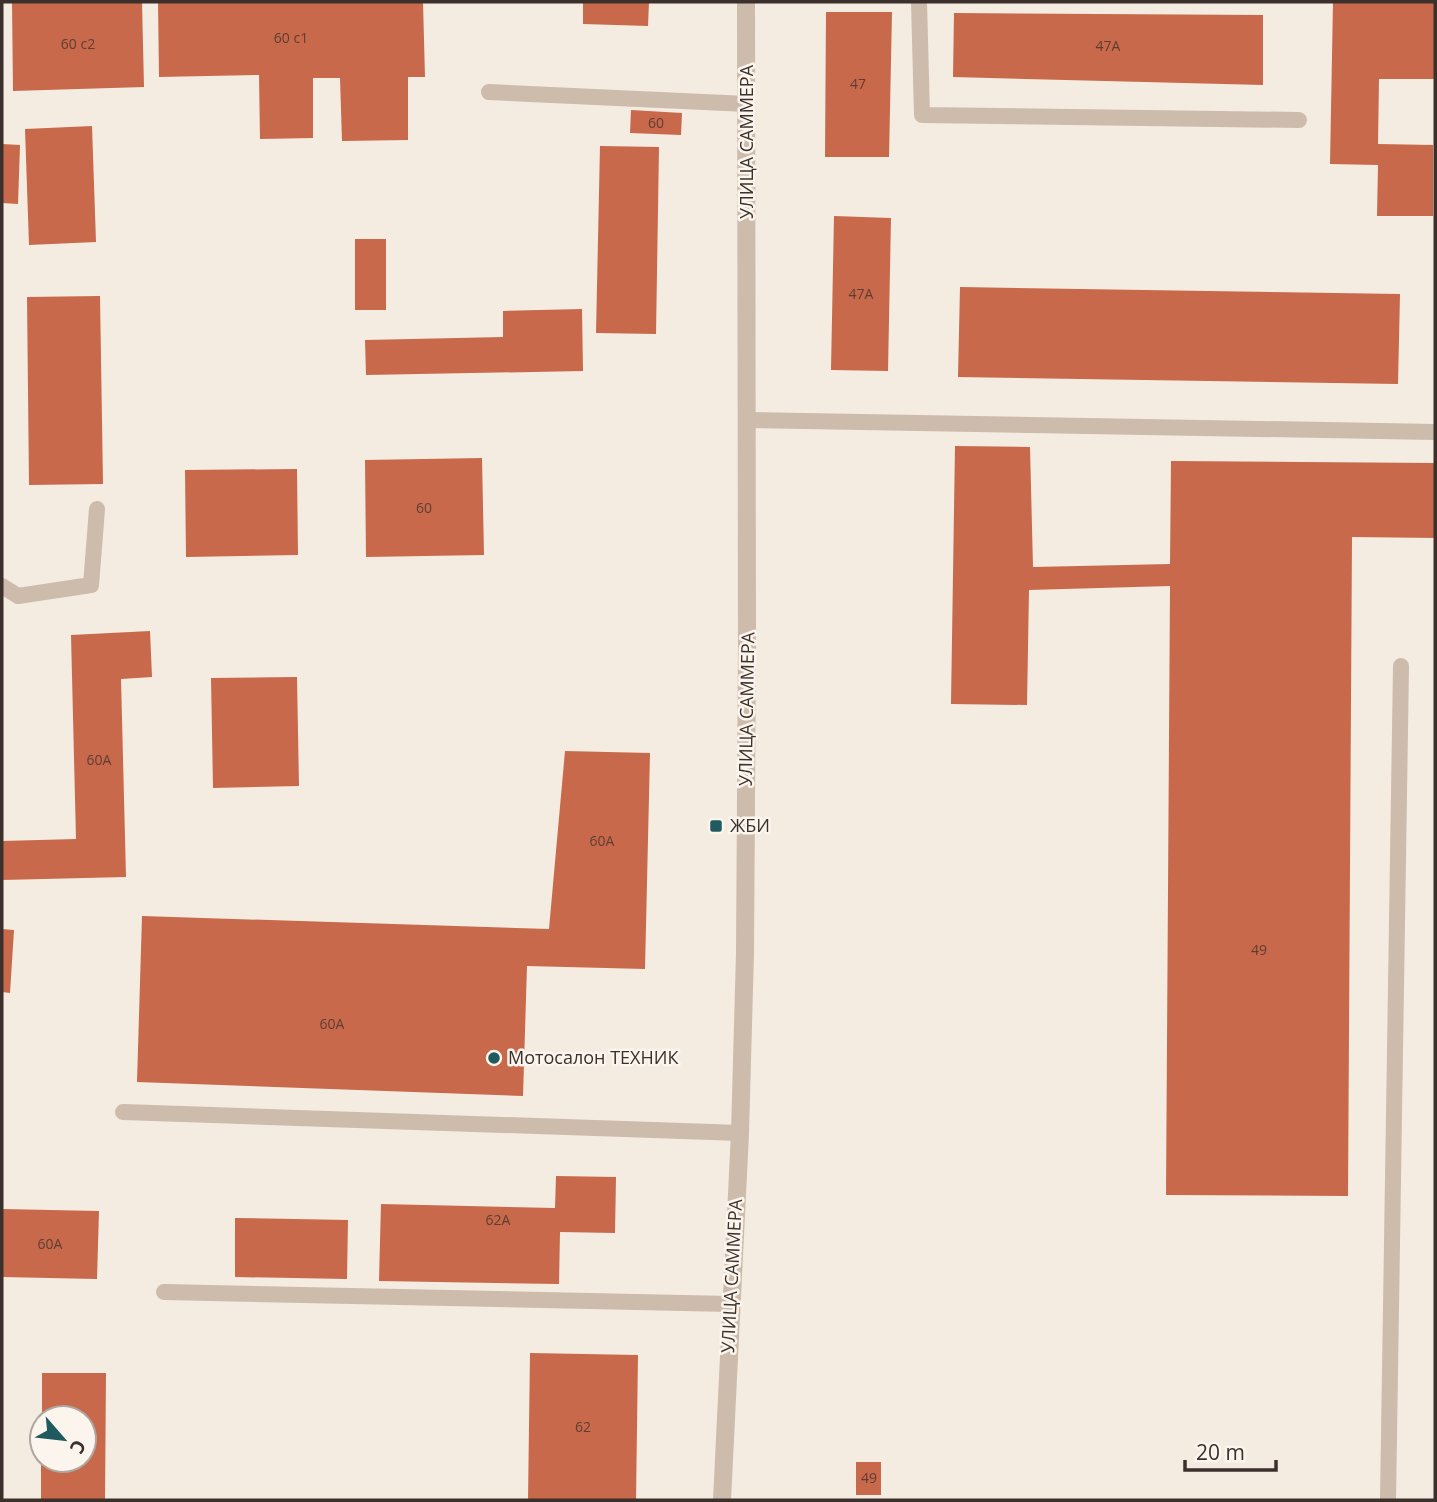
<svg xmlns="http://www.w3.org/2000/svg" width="1437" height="1502" font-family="'Open Sans',sans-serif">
<rect width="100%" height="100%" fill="#f4ebe1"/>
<!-- building -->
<path fill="#c8694b" d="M12,2H142L144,87L13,91Z
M158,2H423L425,77H408V140L342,141L340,78H313V138L260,139L259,75L159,77Z
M583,2H649L648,26L583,24Z
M1333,2H1435V79H1379L1378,144L1433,145V216H1377L1378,165L1330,164Z
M826,12H892L889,157H825Z
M954,13L1263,15V85L953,77Z
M631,110L682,113L681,135L630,133Z
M92,126L96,242L29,245L25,129Z
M2,144L20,145L18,204L2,203Z
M600,146L659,147L656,334L596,333Z
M834,216L891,218L888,371L831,370Z
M355,239H386V310H355Z
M960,287L1400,294L1398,384L958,377Z
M100,296L103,484L29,485L27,297Z
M582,309L583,371L366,375L365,340L503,337V311Z
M955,446L1030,447L1033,567L1170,564L1171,461L1435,463V538L1352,537L1348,1196L1166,1195L1170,586L1029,590L1027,705L951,704Z
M482,458L484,555L366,557L365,460Z
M297,469L298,555L186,557L185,470Z
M150,631L152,677L121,679L126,877L2,880V841L76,839L71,635Z
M297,677L299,786L213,788L211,678Z
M565,751L650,753L645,969L527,966L523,1096L137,1082L142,916L549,929Z
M2,929L14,930L10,993L2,992Z
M556,1176L616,1177L615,1233L560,1232L559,1284L379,1281L381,1204L555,1208Z
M2,1209L99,1211L97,1279L2,1277Z
M235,1218L348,1220L347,1279L235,1277Z
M530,1353L638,1355L636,1500H528Z
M42,1373H106L105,1500H41V1460H84V1418H42Z
M856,1462H881V1495H856Z"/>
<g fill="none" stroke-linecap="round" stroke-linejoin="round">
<!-- service -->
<path stroke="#cdbbac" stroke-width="16" d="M919,2L922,115L1299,120
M489,92L747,104
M748,420L1435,432
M2,586L18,596L91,585L97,509
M123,1112L740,1133
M164,1292L730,1304
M1388,1500L1401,666"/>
<!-- tertiary -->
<path stroke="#cdbbac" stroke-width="18" d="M722,1500L740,1133L745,953L747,645L746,2"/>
</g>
<!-- markers -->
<g fill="#1f5a5e" stroke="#fbf5ee" stroke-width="2.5">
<rect x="709" y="819" width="14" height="14" rx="3.5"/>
<circle cx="494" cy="1058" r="7"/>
</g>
<g text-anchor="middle" stroke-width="5" stroke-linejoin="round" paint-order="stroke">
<!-- number labels -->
<g font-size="14" fill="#5e3e33">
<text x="291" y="43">60 с1</text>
<text x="78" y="49">60 с2</text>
<text x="1108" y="51">47А</text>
<text x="858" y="89">47</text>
<text x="656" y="128">60</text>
<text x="861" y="299">47А</text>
<text x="424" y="513">60</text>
<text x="99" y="765">60А</text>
<text x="602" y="846">60А</text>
<text x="1259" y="955">49</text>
<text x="332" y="1029">60А</text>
<text x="498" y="1225">62А</text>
<text x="50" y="1249">60А</text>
<text x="583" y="1432">62</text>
<text x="869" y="1483">49</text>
</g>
<!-- street labels -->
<g font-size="18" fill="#3b302b" stroke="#fbf5ee">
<text transform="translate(747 142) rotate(-90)" y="6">УЛИЦА САММЕРА</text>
<text transform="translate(747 709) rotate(-89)" y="6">УЛИЦА САММЕРА</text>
<text transform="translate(732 1276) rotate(-87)" y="6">УЛИЦА САММЕРА</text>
</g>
<!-- poi labels -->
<g font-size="18" fill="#3b302b" stroke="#fbf5ee" text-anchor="start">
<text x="730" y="832">ЖБИ</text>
<text x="508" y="1064">Мотосалон ТЕХНИК</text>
</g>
</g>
<!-- border -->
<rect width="1437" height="1502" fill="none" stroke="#3b302b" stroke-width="7"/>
<!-- north arrow -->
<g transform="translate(63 1439) rotate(118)"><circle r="33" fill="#fbf5ee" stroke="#aea6a0" stroke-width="2"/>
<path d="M0-5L12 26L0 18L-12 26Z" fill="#1f5a5e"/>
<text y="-10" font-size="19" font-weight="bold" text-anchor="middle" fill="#3b302b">С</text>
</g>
<!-- scale -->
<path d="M1185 1460v10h91v-10" fill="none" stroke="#3b302b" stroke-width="3.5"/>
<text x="1196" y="1460" font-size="21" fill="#3b302b" stroke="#fbf5ee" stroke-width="5" paint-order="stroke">20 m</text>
</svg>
